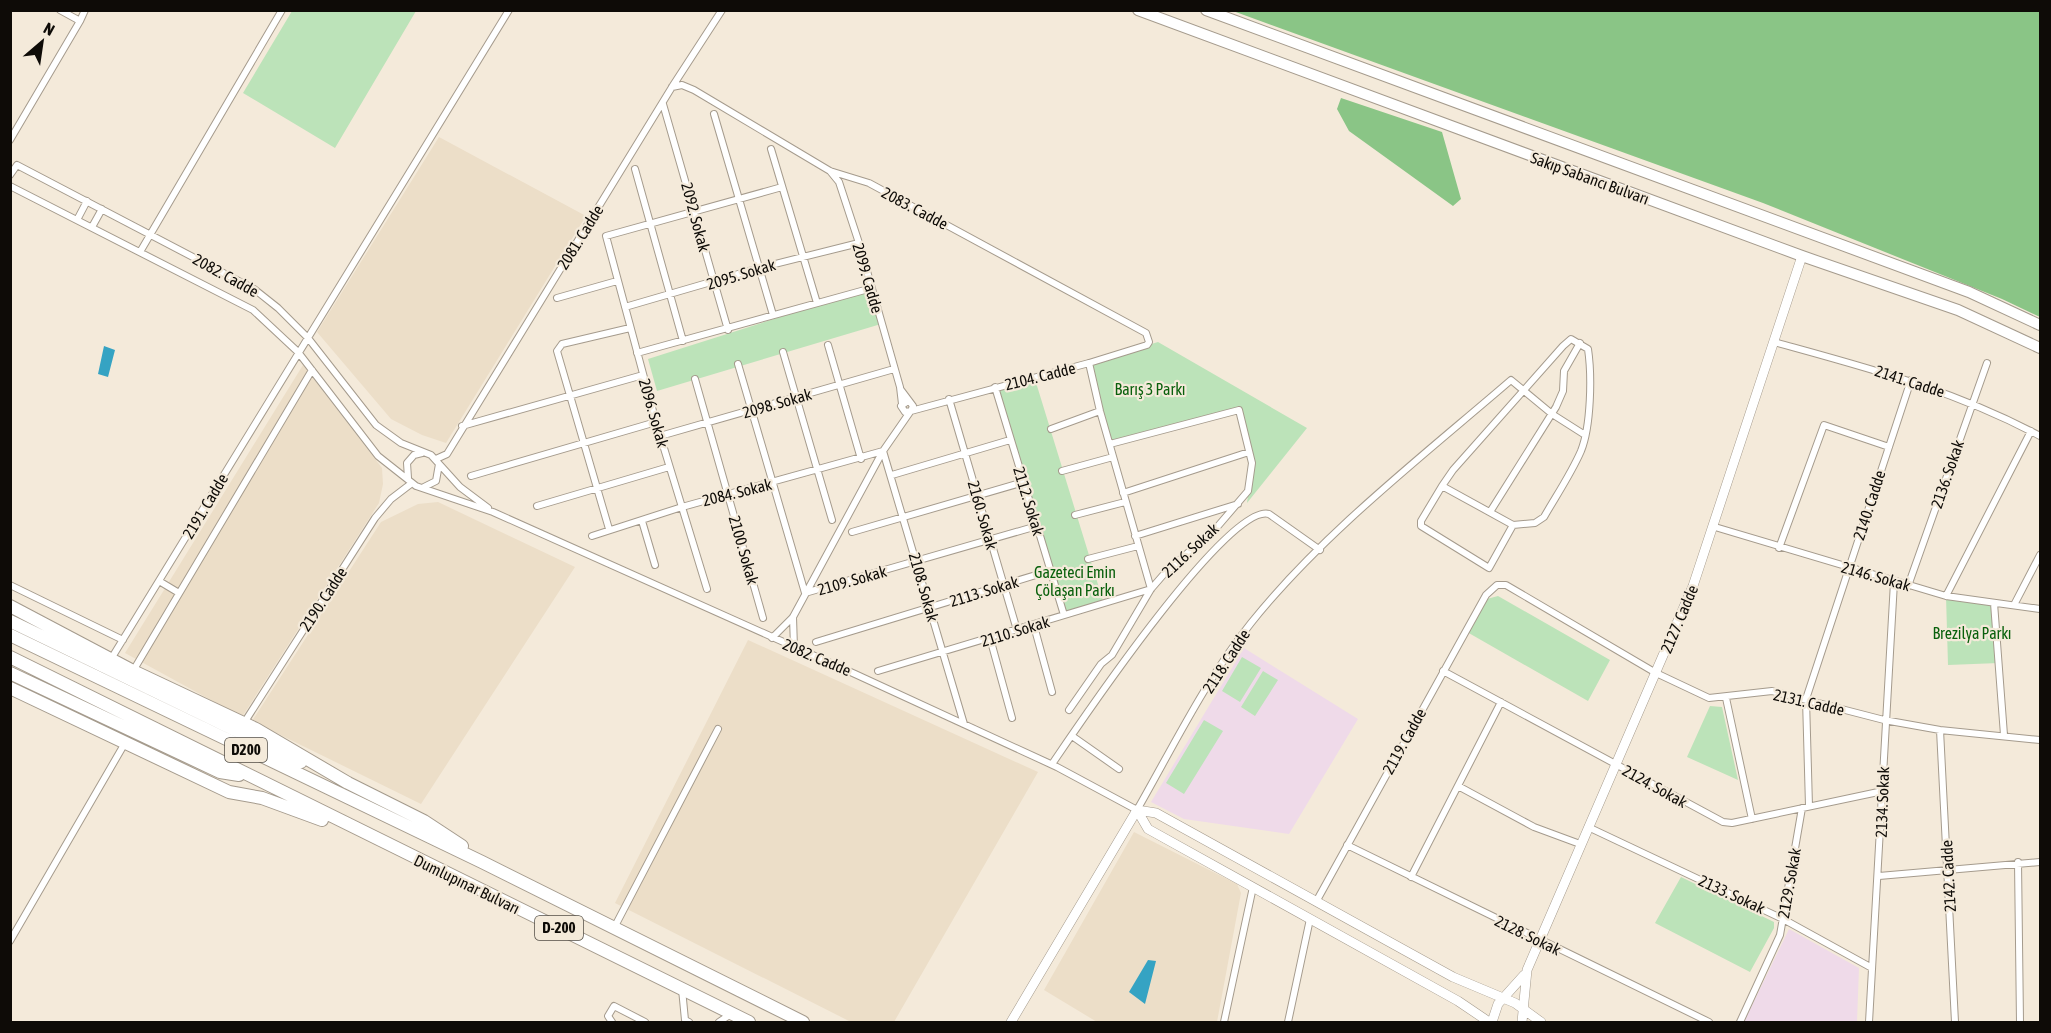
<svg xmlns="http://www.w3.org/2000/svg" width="2051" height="1033" font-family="'Asap Condensed',sans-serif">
<rect width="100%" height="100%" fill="#f4eada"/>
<!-- built -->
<path fill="#ecdec8" d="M439,137L586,216L446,443L422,435L391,419L317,332Z
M303,365L382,468L383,484L379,503L242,717L125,653Z
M438,502L575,567L421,804L252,721L381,522L418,504Z
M748,640L1038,772L894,1022H851L615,903Z
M1134,832L1237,884L1241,893L1217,1022H1097L1044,990Z"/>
<!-- education -->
<path fill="#efdae9" d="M1244,648L1358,719L1289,834L1184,819L1151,802Z
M1789,929L1859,968L1857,1022H1744Z"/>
<!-- green -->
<path fill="#bce3b9" d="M292,11H416L335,148L243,93Z
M872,288L881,324L657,391L648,359Z
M1158,342L1307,428L1247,503L1252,463L1239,410L1110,444L1089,363Z
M1034,376L1104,604L1064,615L995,387Z
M1498,596L1610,660L1588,701L1467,632L1483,600Z
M1946,596L1994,603L1999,663L1948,665Z
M1242,657L1261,668L1240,702L1222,691Z
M1263,671L1278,680L1255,716L1241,707Z
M1710,706L1722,707L1738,780L1687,757Z
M1204,720L1223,731L1184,794L1166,783Z
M1681,877L1774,922V928L1750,972L1655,923Z"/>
<!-- forest -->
<path fill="#8ac586" d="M1233,11H2040V317L2002,299L1763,203Z
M1341,98L1442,132L1461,199L1453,206L1349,131L1337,109Z"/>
<!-- water -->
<path fill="#35a3c3" d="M104,346L115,350L108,377L98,374Z
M1148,960L1156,961L1145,1004L1129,992Z"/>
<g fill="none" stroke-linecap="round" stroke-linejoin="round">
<!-- street casing -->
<g stroke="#a59b8d" stroke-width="8">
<path id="street" d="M80,21L85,10
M672,87L682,85L694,90L830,171L869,183L1146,333L1149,342L1147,345L1089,363L911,411
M663,104L728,330
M714,114L773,315
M10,140L80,21L60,10
M771,149L817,303
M635,169L683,341
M830,171L839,182L859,243L900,387L902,404
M10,175L17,165L254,289L278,308L308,338L376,425L401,443L431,455L460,487L488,508
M10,186L253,310L298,352L378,456L416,486L493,512L855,674L1057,767L1137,810C1173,747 1206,679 1251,623C1322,534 1424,455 1511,380L1552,414L1585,435
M77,220L87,201
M92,227L102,209
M140,252L282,10
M557,298L617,281
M625,307L759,268L859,243
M1774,342C1868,368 1954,390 2040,436
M828,345L861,459
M783,352L832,520
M637,353L872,288
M738,364L805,593L1037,526
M695,379L763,618
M995,387L1064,615
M901,390L913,406L911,411L905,412L901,406L908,401
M949,399L1017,630
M462,426L643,375
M1051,429L1100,411
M660,436L894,369
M436,459L447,454L672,87L722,10
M1062,471L1113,457
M892,475L1010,440
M471,476L656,422
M408,478L407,463L414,455L422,453
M1442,486L1453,470L1563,346L1571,339L1588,349C1592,376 1591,426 1581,451C1571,474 1556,496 1544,517L1535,523L1513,525
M1442,486L1513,525L1489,568L1421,526V521Z
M424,487L436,481L439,464
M1123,493L1249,452
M537,506L669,467
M1490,512L1556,407L1563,391L1564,371L1580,343
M1075,515L1125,502
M642,521L655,565
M1715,527L1946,596L2040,609
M609,529L557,351L562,344L630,328
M852,532L1024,482
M592,536L682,507L883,451L964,724
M1135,536L1238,504
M1779,548L1824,425L1889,447
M1088,559L1138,546
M159,581L179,593
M10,585L123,640
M1908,586L1987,363
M707,589L656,422L606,236L782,187
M1946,596L2031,431
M1994,603L2004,735
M2014,605L2040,555
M793,617L794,648
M1034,626L1052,692
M772,638L793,617L883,451L910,412
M990,638L1012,718
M816,642L1049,571
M111,659L509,10
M133,671L312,370
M878,671L1151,589L1100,411L1089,363
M1443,671L1723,822L1732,823L1883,791
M1726,698L1752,819
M1069,710L1101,664L1112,655L1151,589L1164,574L1218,526L1248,491L1252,463L1239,410L1110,444
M244,723L375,518L391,499L412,483
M1940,730L1955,1022
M1072,736L1119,769
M1052,764C1078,726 1228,502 1269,514L1320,550
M1458,786L1534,827L1580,844
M1809,806L1806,699L1911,380
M1588,827L1783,919L1872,968
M1347,845L1709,1022
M2018,862L2020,1022
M1879,876L2040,862
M1411,877L1501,702
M1316,902L1486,595L1497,585H1506L1656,673L1709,698L1772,691L1884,720L1940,730L2040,740
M614,928L718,729
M10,941L125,743
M682,989L685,1020L689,1022
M612,1022L608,1016L614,1006L645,1022
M719,1022L731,1014
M1224,1022L1253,887
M1288,1022L1310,919
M1740,1022L1780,935L1802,808
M1869,1022L1894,582"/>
</g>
<!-- secondary casing -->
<g stroke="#a59b8d" stroke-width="10">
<path id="secondary" d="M1137,810L1156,813L1453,977L1515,1003L1541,1022
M1137,810L1148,829L1458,1001L1489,1022
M1011,1022L1137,810
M1492,1022L1498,1004L1524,975
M1522,1022L1527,970L1693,586L1802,256"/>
</g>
<!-- primary casing -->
<g stroke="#a59b8d" stroke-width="12">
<path id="primary" d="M1138,10L1802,256L1958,310L2040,348
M1206,10L1969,292L2040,325"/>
</g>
<!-- highway casing -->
<g stroke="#a59b8d" stroke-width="14">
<path id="highway" d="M10,606L133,671L256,729L348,783L424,821L462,846
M10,621L301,762
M10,635L482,862L803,1022
M10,657L749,1022
M10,673L220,772L239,775
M10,688L229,792L262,798L322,820"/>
</g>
<!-- street -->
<use href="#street" stroke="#fff" stroke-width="6"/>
<!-- secondary -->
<use href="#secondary" stroke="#fff" stroke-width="9"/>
<!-- primary -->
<use href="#primary" stroke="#fff" stroke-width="10"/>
<!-- highway -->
<use href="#highway" stroke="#fff" stroke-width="12"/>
</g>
<g text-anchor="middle" stroke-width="4.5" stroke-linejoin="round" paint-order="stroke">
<!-- shield labels -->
<g fill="#f4eada" stroke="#534e46" stroke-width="1.5">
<rect x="225" y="738" width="42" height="24" rx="4.5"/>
<rect x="535" y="916" width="48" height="24" rx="4.5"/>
</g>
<g font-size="15" font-weight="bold" fill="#0e0b07">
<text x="246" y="755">D200</text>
<text x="559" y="933">D-200</text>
</g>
<!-- street labels -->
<g font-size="16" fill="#0e0b07" stroke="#f4eada">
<text transform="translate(1590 178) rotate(20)" y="6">Sakıp Sabancı Bulvarı</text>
<text transform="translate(915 208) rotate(28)" y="6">2083. Cadde</text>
<text transform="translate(696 217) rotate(75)" y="6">2092. Sokak</text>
<text transform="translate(580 237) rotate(-58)" y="6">2081. Cadde</text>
<text transform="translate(741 274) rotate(-17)" y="6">2095. Sokak</text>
<text transform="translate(226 275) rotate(29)" y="6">2082. Cadde</text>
<text transform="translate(868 278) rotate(74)" y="6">2099. Cadde</text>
<text transform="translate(1040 376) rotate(-14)" y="6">2104. Cadde</text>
<text transform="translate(1910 381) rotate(18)" y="6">2141. Cadde</text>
<text transform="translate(777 403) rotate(-16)" y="6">2098. Sokak</text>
<text transform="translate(654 413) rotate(74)" y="6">2096. Sokak</text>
<text transform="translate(1947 474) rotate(-71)" y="6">2136. Sokak</text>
<text transform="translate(737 492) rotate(-14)" y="6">2084. Sokak</text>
<text transform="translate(1029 501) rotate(73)" y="6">2112. Sokak</text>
<text transform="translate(1869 505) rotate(-72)" y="6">2140. Cadde</text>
<text transform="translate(205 506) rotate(-59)" y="6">2191. Cadde</text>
<text transform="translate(983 515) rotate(74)" y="6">2160. Sokak</text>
<text transform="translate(744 550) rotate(74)" y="6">2100. Sokak</text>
<text transform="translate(1190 550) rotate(-43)" y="6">2116. Sokak</text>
<text transform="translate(1876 576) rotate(16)" y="6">2146. Sokak</text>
<text transform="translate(852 580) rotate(-16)" y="6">2109. Sokak</text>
<text transform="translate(924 587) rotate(74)" y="6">2108. Sokak</text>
<text transform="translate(984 591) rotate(-17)" y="6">2113. Sokak</text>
<text transform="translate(323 599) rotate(-57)" y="6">2190. Cadde</text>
<text transform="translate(1679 619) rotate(-67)" y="6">2127. Cadde</text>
<text transform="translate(1015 631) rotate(-17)" y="6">2110. Sokak</text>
<text transform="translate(817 657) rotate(23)" y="6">2082. Cadde</text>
<text transform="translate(1226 661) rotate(-57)" y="6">2118. Cadde</text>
<text transform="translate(1809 702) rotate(13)" y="6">2131. Cadde</text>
<text transform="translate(1404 741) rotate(-61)" y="6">2119. Cadde</text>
<text transform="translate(1655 786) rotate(29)" y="6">2124. Sokak</text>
<text transform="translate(1882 802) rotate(-88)" y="6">2134. Sokak</text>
<text transform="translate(1948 876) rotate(-93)" y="6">2142. Cadde</text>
<text transform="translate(1789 883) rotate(-80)" y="6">2129. Sokak</text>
<text transform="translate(467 884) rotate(26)" y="6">Dumlupınar Bulvarı</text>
<text transform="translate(1732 894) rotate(25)" y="6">2133. Sokak</text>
<text transform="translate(1528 935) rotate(26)" y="6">2128. Sokak</text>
</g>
<!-- park labels -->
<g font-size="16" fill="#09600c" stroke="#f4eada">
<text x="1150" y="395">Barış 3 Parkı</text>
<text x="1075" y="578">Gazeteci Emin<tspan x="1075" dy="18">Çölaşan Parkı</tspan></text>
<text x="1972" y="639">Brezilya Parkı</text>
</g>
</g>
<!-- border -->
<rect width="2051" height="1033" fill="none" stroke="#0e0b07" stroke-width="24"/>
<!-- north arrow -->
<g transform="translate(42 42) rotate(29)" stroke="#f4eada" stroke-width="4.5" paint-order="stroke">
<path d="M0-4.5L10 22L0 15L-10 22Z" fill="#0e0b07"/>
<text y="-9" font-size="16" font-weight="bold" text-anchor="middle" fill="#0e0b07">N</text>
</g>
</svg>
